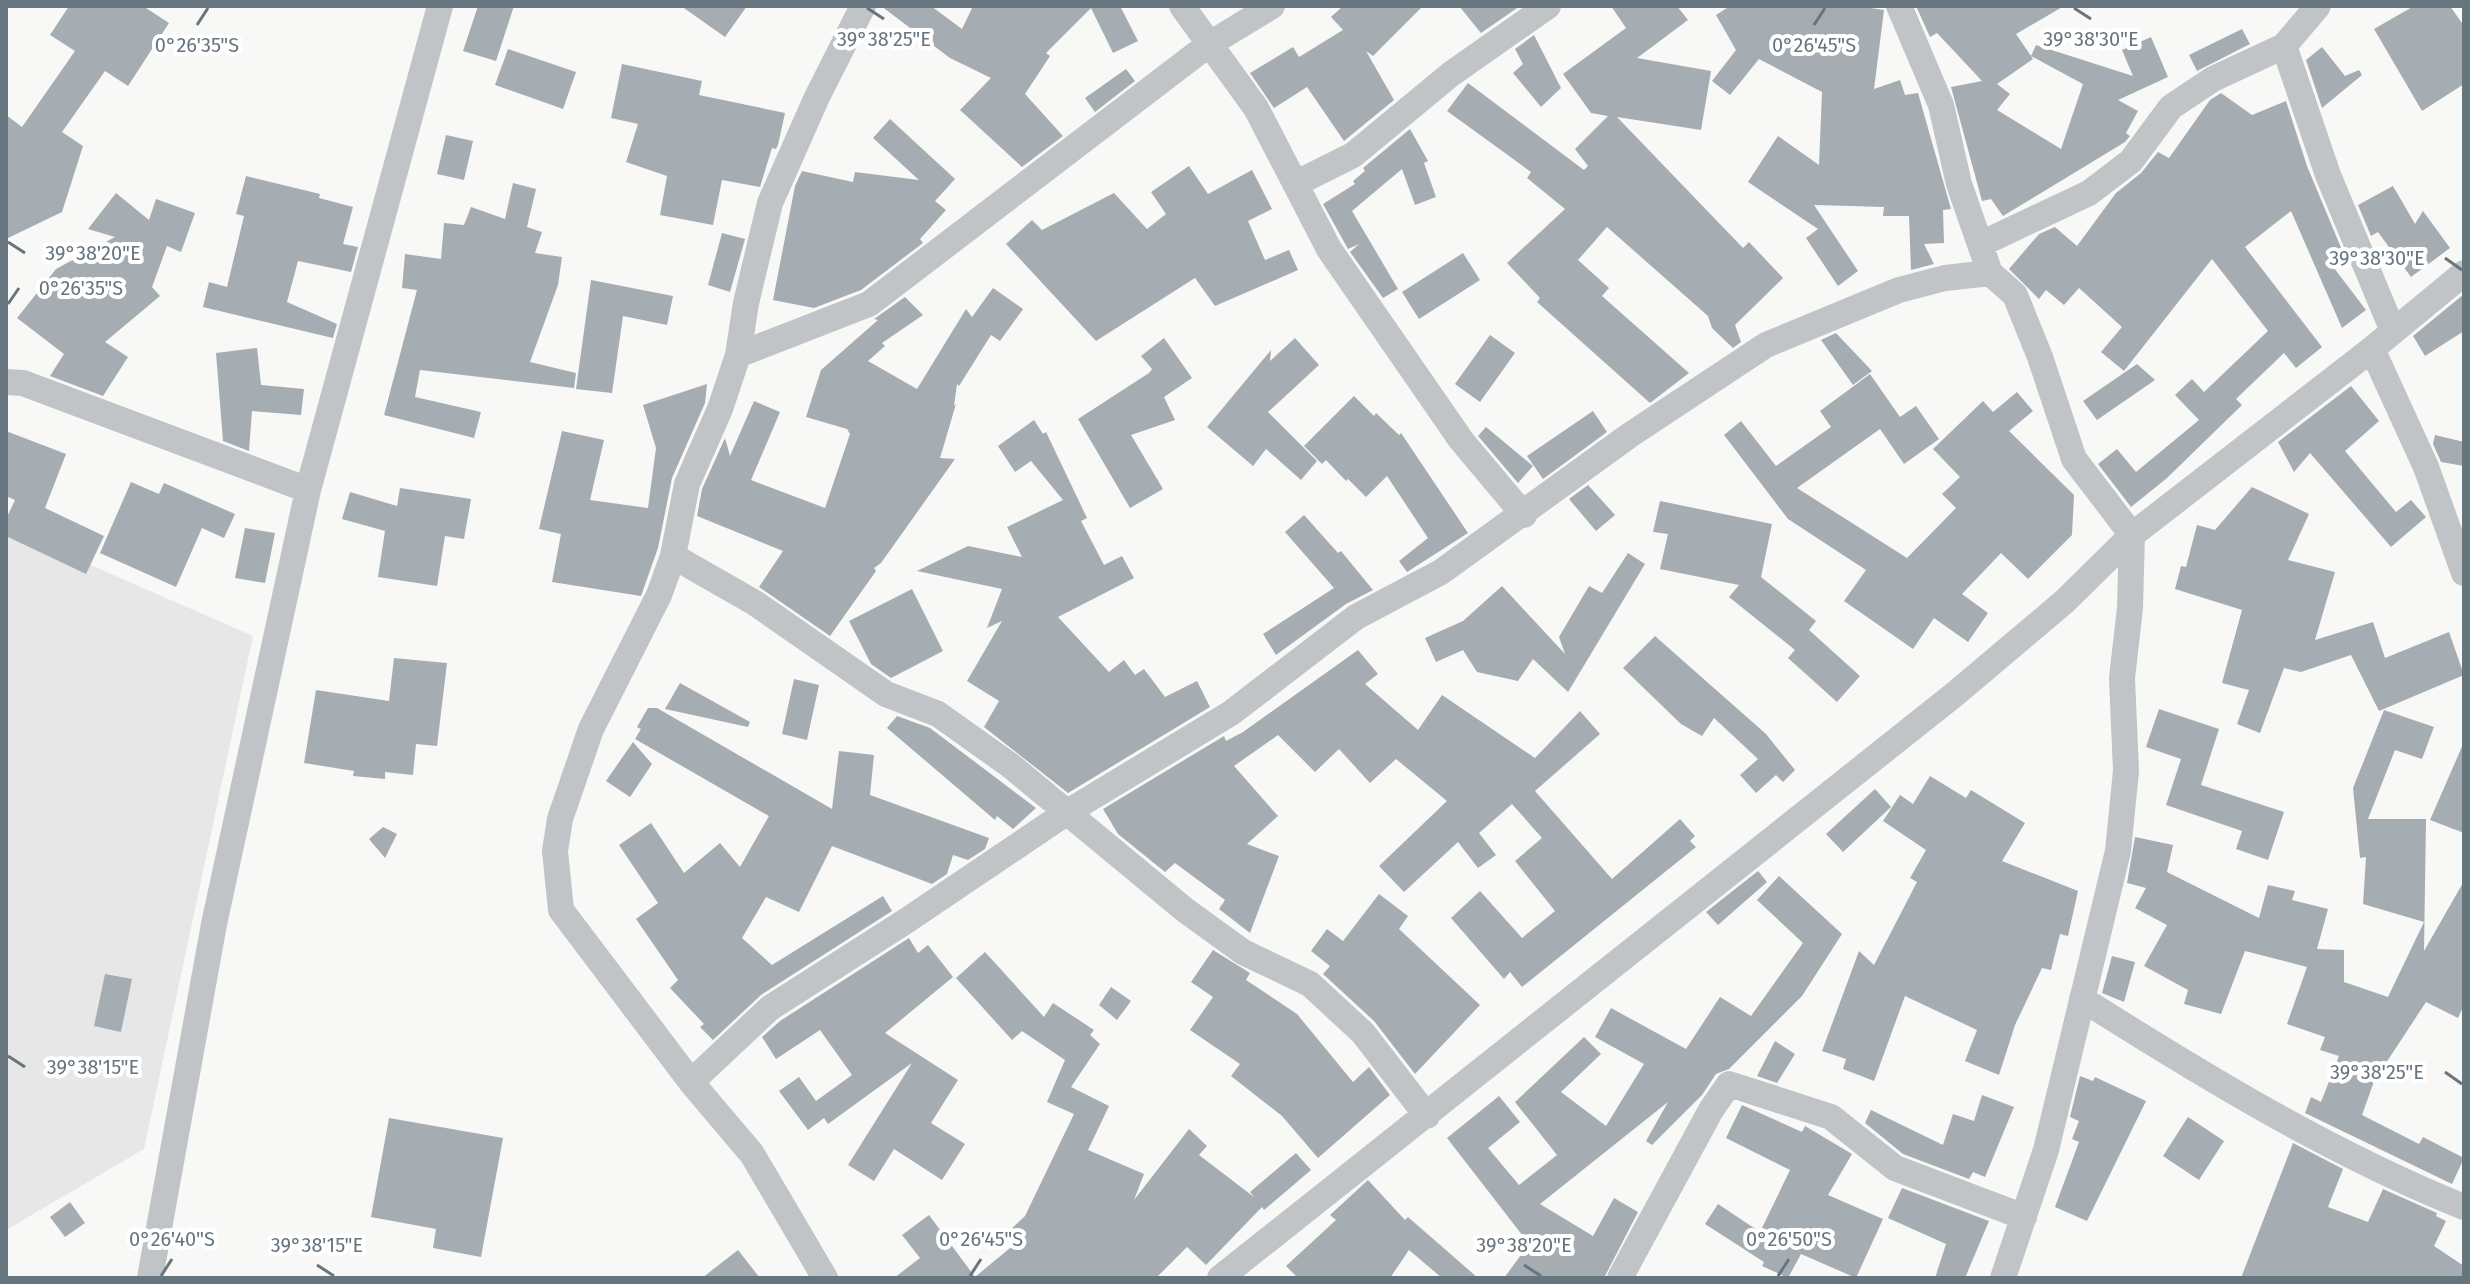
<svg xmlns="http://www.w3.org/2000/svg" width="2470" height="1284" font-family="'Fira Sans',sans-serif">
<rect width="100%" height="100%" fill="#f8f8f6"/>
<!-- built -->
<path fill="#e6e7e6" d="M6,528L253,636L144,1149L6,1230Z"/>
<!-- building -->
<path fill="#a5adb2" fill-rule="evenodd" d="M69,6H143L169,23L128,86L105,71L62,132L83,146L62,212L6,239V115L22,127L75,51L50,35Z
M478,6H514L496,61L463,51Z
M681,6H747L725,37Z
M881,6H931L962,29L973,6H1120L1138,41L1113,53L1091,8L1046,53L1050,56L1025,94L1063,136L1022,167L960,110L991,78L950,58Z
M1343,6H1423L1373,56L1366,51L1394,100L1344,141L1307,87L1274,108L1250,73L1293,47L1299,57L1343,30L1331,17Z
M1459,6H1520L1481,33Z
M1611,6H1677L1688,20L1637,58L1711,71L1701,130L1617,117L1743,248L1749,242L1783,278L1735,325L1741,342L1733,348L1712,328L1708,316L1607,227L1578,260L1609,288L1602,296L1689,373L1650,403L1537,302L1540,298L1507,263L1565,209L1527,178L1531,172L1447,111L1468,83L1584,170L1588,166L1575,149L1608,116L1591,113L1563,74L1626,28Z
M1730,6H1858L1884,10L1874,89L1900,80L1905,95L1918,93L1951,209L1943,210L1944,243L1924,244L1934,264L1911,270L1909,216H1883L1884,207L1814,205L1858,271L1838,286L1806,238L1818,229L1748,182L1778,136L1819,165L1822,92L1759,59L1730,95L1712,81L1736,50L1716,15Z
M1916,6H2064L2016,34L2031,56L2036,45L2133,76L2122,50L2151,37L2168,77L2118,100L2138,111L2126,133L2130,136L2125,142L2003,216L1991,199L1982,201L1951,87L1982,81L1937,33L1930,37ZM2031,56L2083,84L2061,149L1997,110L2010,94L1997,84L2033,59Z
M2414,6H2450L2464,26V84L2422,111L2374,29Z
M2242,29L2250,44L2197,71L2189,55Z
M1534,35L1561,88L1541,107L1513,73L1523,64L1515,49Z
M2322,47L2345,76L2359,70L2362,75L2322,108L2306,60Z
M508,49L576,72L563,109L495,85Z
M622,64L702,81L699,95L785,113L778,145L776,149L772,148L760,187L722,180L713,225L660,215L667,176L626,162L638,124L611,118Z
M1126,69L1135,81L1095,112L1085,98Z
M2221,93L2252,115L2286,101L2307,166L2347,262L2334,268L2366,310L2342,328L2291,211L2245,247L2322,347L2296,368L2284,353L2236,399L2242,405L2167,478L2131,507L2098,464L2117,449L2136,472L2199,420L2175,395L2192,379L2204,392L2268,331L2212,259L2124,371L2101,352L2122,327L2079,288L2064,305L2046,290L2039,299L2009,269L2039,234L2055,227L2077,246L2116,193L2141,173L2158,152L2169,158L2210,100Z
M890,119L955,179L935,201L946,210L920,239L923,243L861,290L814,308L773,300L795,186L802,171L853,182L855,172L919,180L873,138Z
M1410,129L1428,161L1424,163L1436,197L1415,205L1402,169L1352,211L1398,289L1383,298L1350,252L1359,244L1348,249L1323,204L1355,184L1353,181L1365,171L1363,168Z
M446,135L473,141L464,180L437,174Z
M1189,166L1208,194L1252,170L1272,209L1248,221L1265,260L1289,250L1298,270L1215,306L1195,278L1096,341L1006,244L1032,220L1042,230L1114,193L1147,229L1166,214L1151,192Z
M246,176L320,194L319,198L353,207L343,244L358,247L351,272L298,261L287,302L337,324L333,338L203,307L209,282L227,287L244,216L236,214Z
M513,183L536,189L527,227L542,232L535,253L562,257L558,285L530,362L576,373L574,388L420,370L415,397L481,412L474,438L384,415L417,290L402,288L405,254L441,259L444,223L464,225L471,207L505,219Z
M2393,186L2415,224L2423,211L2450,248L2411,277L2378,232L2371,236L2358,205Z
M116,193L149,220L156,199L195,213L181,252L167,246L152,287L160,296L105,342L128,357L103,396L50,376L64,354L17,318L56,269L115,237L88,229Z
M722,233L745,239L730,292L708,285Z
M1463,253L1480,280L1419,319L1402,292Z
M591,280L673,296L667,325L623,316L612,393L576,389Z
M993,288L1023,309L1000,341L991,335L959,386L957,384L954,406L956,404L940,458L955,459L881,563L874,568L876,571L830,636L759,587L783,551L697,516L702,489L725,438L730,456L754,401L780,412L751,480L825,508L850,434L847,429L806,417L821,370L878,320L874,319L905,297L923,315L882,343L885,346L868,361L917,389L966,309L972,317Z
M2464,294V331L2425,356L2413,336Z
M1836,333L1872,371L1853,385L1821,340Z
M1490,335L1515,353L1480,402L1455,384Z
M1164,338L1192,378L1164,397L1175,420L1131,435L1163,489L1130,508L1078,419L1149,373L1152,369L1141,356Z
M1295,338L1319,365L1268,412L1317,461L1301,480L1266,449L1253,466L1207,427L1271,350L1270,361Z
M257,348L261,385L304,389L301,415L252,411L249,451L223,441L216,353Z
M2137,364L2155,380L2097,420L2083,401Z
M1870,374L1900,417L1916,406L1939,439L1904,464L1880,429L1797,488L1907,558L1956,508L1942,494L1960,477L1933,449L1983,401L1993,412L2017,392L2033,411L2009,431L2074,495L2072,535L2028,579L2001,553L1962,594L1988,613L1968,642L1934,618L1913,649L1844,601L1866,570L1788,519L1724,435L1741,421L1776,466L1831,427L1820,411Z
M707,384L705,403L672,478L658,548L641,596L552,582L561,534L539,529L562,431L604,440L590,500L648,508L656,448L643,405Z
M2351,386L2379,421L2345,451L2396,512L2411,500L2426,517L2391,547L2310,453L2294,472L2278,442Z
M1354,396L1374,416L1376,413L1399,435L1401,433L1468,533L1407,572L1399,561L1428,538L1387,476L1366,497L1348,479L1346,481L1326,460L1322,464L1304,446Z
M1593,411L1607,432L1543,479L1527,456Z
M1034,420L1043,434L1046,432L1087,518L1081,521L1104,565L1122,556L1134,578L1058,617L1109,672L1124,660L1135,675L1144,669L1165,697L1197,681L1210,707L1068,793L984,727L999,701L967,681L1002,621L987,628L1002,589L917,571L968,546L1022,557L1007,527L1063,500L1031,461L1015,472L998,446Z
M1486,427L1533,466L1518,483L1478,436Z
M6,431L66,454L45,508L104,536L86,574L6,536V519L15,500L6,496Z
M2435,435L2464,442V466L2441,462L2433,444Z
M131,482L159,494L164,483L235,514L224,538L202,528L176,587L100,553Z
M1588,485L1615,515L1596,531L1569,499Z
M2252,487L2309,514L2288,560L2335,572L2315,640L2373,622L2385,658L2449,632L2464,675L2379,711L2351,655L2301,672L2284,668L2260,733L2237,724L2249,690L2222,683L2242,610L2175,589L2181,566L2186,567L2197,525L2215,530Z
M400,488L471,499L464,539L445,536L437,586L378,577L385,531L342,519L350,492L397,506Z
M1660,501L1772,524L1761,577L1816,621L1809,630L1860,676L1837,702L1788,658L1795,650L1729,597L1739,585L1660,569L1668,534L1653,532Z
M1304,515L1338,553L1341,551L1373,590L1346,604L1276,655L1263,634L1334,588L1285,532Z
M245,528L275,533L265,583L235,578Z
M1628,553L1645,564L1568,692L1533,659L1518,681L1477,672L1463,650L1436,662L1425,638L1463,621L1502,586L1565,654L1559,637L1589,586L1602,593Z
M912,589L943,651L891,678L871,664L849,621Z
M1655,636L1766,734L1795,770L1783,782L1776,775L1756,793L1740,775L1758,759L1714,718L1702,736L1681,724L1623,668Z
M1358,650L1378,674L1365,684L1418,730L1442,695L1535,758L1580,711L1600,734L1535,791L1612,879L1680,819L1695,836L1690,841L1696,847L1522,987L1510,972L1504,979L1451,918L1480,891L1522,938L1555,911L1515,861L1542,838L1512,804L1479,833L1496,855L1478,868L1458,842L1404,892L1379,866L1447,801L1396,759L1370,783L1339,749L1315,772L1278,735L1234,766L1278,816L1247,844L1279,856L1250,933L1219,909L1225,900L1175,863L1165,872L1118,834L1103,809L1224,736L1226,741L1243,732Z
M394,658L447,663L437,746L416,744L413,775L385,772V779L353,776L354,771L304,763L316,690L389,701Z
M794,679L819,685L807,740L782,734Z
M680,683L750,722L748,727L665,709Z
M648,708H657L832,809L839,751L874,755L870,795L989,838L985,849L968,860L953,855L947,874L932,884L832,846L799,912L766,897L742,938L772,965L883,896L892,911L761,995L713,1040L700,1027L704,1024L670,988L678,980L636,919L658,903L619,845L651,823L684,873L720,843L740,867L769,816L635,739L641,729L637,727Z
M2159,709L2219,729L2201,785L2284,812L2268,860L2236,849L2242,831L2166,805L2181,759L2146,747Z
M2384,710L2434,727L2422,759L2395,750L2368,819H2426L2424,951L2464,881V1005L2458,1018L2426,1002L2386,1063L2381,1062L2362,1115L2419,1144L2423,1137L2464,1158L2452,1184L2305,1113L2311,1097L2321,1102L2339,1056L2320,1050L2325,1037L2287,1024L2307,967L2245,951L2221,1014L2184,1004L2188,990L2144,966L2167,925L2135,908L2146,888L2127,883L2135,837L2173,845L2167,872L2259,918L2268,885L2295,891L2292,900L2328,909L2317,949L2344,950V982L2388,997L2424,922L2363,904L2366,857L2360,858L2353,788Z
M897,716L930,728L1036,808L1013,829L997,816L995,820L887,728Z
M633,742L652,764L630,797L606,781Z
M2464,742V833L2430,820Z
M1930,776L1966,798L1971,790L2025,823L2002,861L2078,891L2068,936L2060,934L2051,970L2042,968L2015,1025L1999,1075L1965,1061L1977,1030L1905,996L1874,1081L1843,1069L1846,1059L1822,1051L1859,951L1874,965L1917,882L1910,878L1926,850L1883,821L1900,795L1913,804Z
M1875,789L1891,807L1843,852L1826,834Z
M383,827L397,834L385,858L369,839Z
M1758,871L1767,882L1718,925L1706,912Z
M1779,876L1842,934L1802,996L1729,1069L1716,1074L1702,1095L1652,1145L1646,1141L1668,1102L1540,1204L1593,1236L1614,1198L1638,1212L1604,1278H1504L1529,1244L1447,1138L1499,1096L1520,1122L1488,1148L1519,1185L1557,1155L1515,1102L1584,1037L1601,1054L1561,1092L1606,1126L1644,1064L1595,1037L1611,1008L1686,1049L1720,997L1751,1016L1803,943L1757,900Z
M1379,894L1408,916L1399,929L1480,1005L1415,1074L1374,1021L1323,974L1330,966L1311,951L1327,929L1343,941Z
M909,938L918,953L928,945L953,977L885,1033L958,1080L931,1123L965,1144L942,1180L894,1149L874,1181L848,1165L912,1063L828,1124L824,1118L808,1130L779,1091L799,1077L816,1101L852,1075L820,1030L776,1059L762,1037L780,1021Z
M1213,950L1250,973L1246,980L1297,1014L1353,1082L1369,1067L1390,1095L1318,1158L1282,1116L1231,1076L1240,1064L1190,1030L1213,997L1191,982Z
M985,952L1044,1017L1053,1003L1094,1030L1090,1035L1100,1044L1071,1087L1109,1106L1088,1150L1144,1174L1134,1200L1189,1129L1207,1146L1199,1155L1254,1197L1250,1192L1296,1153L1311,1170L1264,1210L1262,1207L1206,1265L1187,1247L1156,1278H894L920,1258L902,1235L929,1215L975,1277L1016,1243L1007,1233L1025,1216L1074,1114L1047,1102L1065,1060L1022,1031L1012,1040L956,978Z
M2112,956L2135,962L2124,1002L2102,993Z
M105,974L132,979L121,1032L94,1026Z
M1111,987L1131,1001L1117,1020L1099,1005Z
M1775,1041L1795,1054L1777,1083L1757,1076Z
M2080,1076L2093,1081L2095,1077L2146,1101L2087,1221L2055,1207L2079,1142L2072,1139L2079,1121L2070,1117Z
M1982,1095L2014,1107L1985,1177L1973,1172L1969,1179L1903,1154L1865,1123L1871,1110L1943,1145L1953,1114L1974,1121Z
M1742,1105L1802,1132L1805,1126L1852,1154L1828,1195L1883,1219L1856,1278L1801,1254L1788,1278L1762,1266L1764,1262L1705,1224L1718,1204L1760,1232L1790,1170L1726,1138Z
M2188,1117L2224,1141L2199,1180L2163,1156Z
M389,1118L503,1138L481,1257L433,1248L436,1229L371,1217Z
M2293,1143L2343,1169L2328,1207L2368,1222L2383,1189L2437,1213L2436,1216L2446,1221L2434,1246L2464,1266V1278H2241Z
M1368,1180L1405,1220L1408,1217L1478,1278H1442L1409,1250L1390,1278H1298L1286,1266L1336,1220L1330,1215Z
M1902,1188L1989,1221L1965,1278H1935L1946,1244L1888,1218Z
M70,1202L85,1223L65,1237L50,1217Z
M738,1250L760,1278H702Z"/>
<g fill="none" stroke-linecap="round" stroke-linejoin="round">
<!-- street -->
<path stroke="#c0c4c7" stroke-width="26" d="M1182,6L1256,108L1329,249L1461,440L1524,515
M1899,6L1941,105L1959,184L1990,273L2015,295L2040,357L2074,459L2132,535L2130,608L2122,678L2126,771L2118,851L2046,1150L2003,1278
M2284,46L2328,175L2393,331
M1297,183L1353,155L1451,74L1548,6
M1981,244L2089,193L2131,161L2171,107L2213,79L2284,46L2318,6
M2372,349L2426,467L2464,573
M738,355L869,304L1208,45L1272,6
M6,382L23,383L308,490
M673,556L755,603L886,694L938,714L1011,766L1185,910L1243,952L1310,984L1363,1033L1427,1116
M2082,999C2204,1076 2330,1153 2464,1207
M691,1082L770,1008L906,921L1066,813L1231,713L1356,617L1441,572L1630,435L1766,345L1899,290L1945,278L1990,273
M150,1278L214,924L308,490L440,6
M825,1278L752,1154L691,1082L561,910L555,851L560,819L591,729L659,595L673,556L687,484L720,409L738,355L746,303L770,203L817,97L863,6
M1220,1278L1955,694L2065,601L2132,535L2372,349L2464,273
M1620,1278L1711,1110L1729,1084L1831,1117L1895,1168L2024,1217"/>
</g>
<!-- ticks -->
<path fill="none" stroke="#66757e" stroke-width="3" d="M867,8L884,19M2074,8L2091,19M197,25L208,8M1814,25L1825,8M8,242L25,253M2445,258L2462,270M8,304L19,288M8,1056L25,1067M2445,1072L2462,1084M317,1265L334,1276M1524,1265L1541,1276M161,1276L172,1259M970,1276L981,1259M1778,1276L1789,1259"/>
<g font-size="20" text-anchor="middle" fill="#66757e" stroke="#fff" stroke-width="8" stroke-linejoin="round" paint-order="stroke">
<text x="884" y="46">39°38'25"E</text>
<text x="2091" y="46">39°38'30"E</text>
<text x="197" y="52">0°26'35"S</text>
<text x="1814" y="52">0°26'45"S</text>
<text x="93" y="260">39°38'20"E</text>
<text x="2377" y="265">39°38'30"E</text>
<text x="81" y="295">0°26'35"S</text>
<text x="93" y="1074">39°38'15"E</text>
<text x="2377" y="1079">39°38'25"E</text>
<text x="172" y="1246">0°26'40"S</text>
<text x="981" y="1246">0°26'45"S</text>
<text x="1789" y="1246">0°26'50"S</text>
<text x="317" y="1252">39°38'15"E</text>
<text x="1524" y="1252">39°38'20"E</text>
</g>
<!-- border -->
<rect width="2470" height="1284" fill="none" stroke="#66757e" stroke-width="16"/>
</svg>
